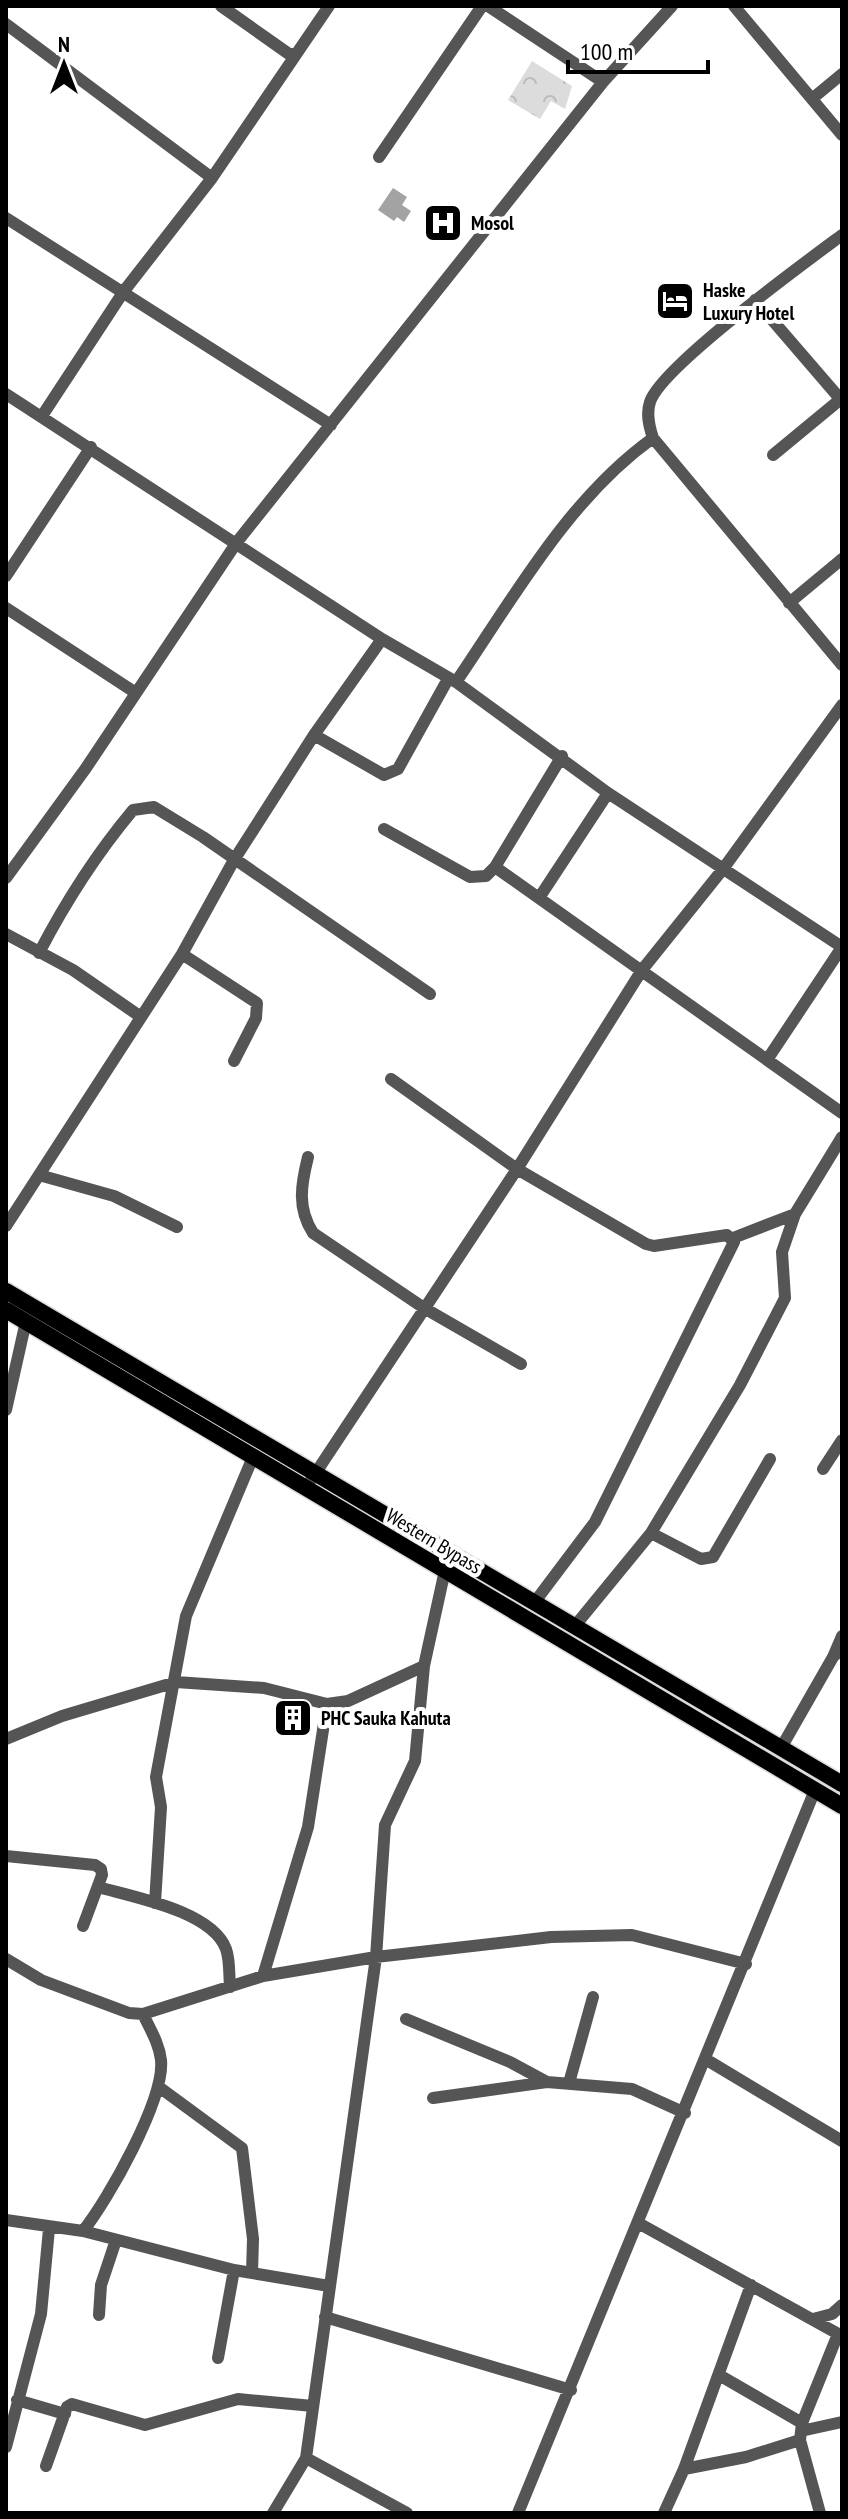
<svg xmlns="http://www.w3.org/2000/svg" width="848" height="2519" font-family="'PT Sans Narrow',sans-serif">
<defs>
<pattern id="park-crowns" width="20" height="18" patternUnits="userSpaceOnUse" patternTransform="scale(2)"><rect width="20" height="18" fill="#dcdcdc"/><path d="M2 6a3 3 0 1 1 6 0M12 15a3 3 0 1 1 6 0" fill="none" stroke="#bbb"/></pattern>
</defs>
<rect width="100%" height="100%" fill="#fff"/>
<!-- park -->
<path fill="url(#park-crowns)" d="M532,61L572,86L565,109L551,101L540,119L508,100Z"/>
<!-- water -->
<path fill="#a3a3a3" d="M393,188L407,197L402,205L411,211L404,222L397,217L394,221L378,210Z"/>
<g fill="none" stroke-linecap="round" stroke-linejoin="round">
<!-- major casing -->
<g stroke="#dbdbdb" stroke-width="19">
<path id="major" d="M6,1291L842,1784
M6,1310L842,1806"/>
</g>
<!-- minor -->
<path stroke="#555" stroke-width="12" d="M221,6L289,54H295
M488,6L603,82
M734,6L842,135
M6,24L212,178
M813,98L842,74
M379,157L482,6
M6,218L331,425
M842,235C807,261 661,367 650,402C646,414 649,426 653,438L842,665
M755,300L842,401
M6,394L382,639L456,682L608,793L842,947
M42,416L124,291L212,178L329,6
M773,455L842,398
M6,576L91,447
M789,603L842,559
M6,608L136,693
M456,682C514,597 568,499 653,438
M314,735L384,775L398,769L448,679
M384,829L470,877L486,876L495,867L842,1113
M495,867L562,756
M6,878L86,768L237,542L603,82L672,6
M539,898L608,793
M6,934L73,970L141,1017
M39,953C65,903 97,853 133,810L154,807L203,837L430,994
M182,954L257,1003L256,1018L234,1061
M767,1060L842,947
M391,1079L517,1169L646,1244L654,1246L727,1235L734,1242L595,1522L534,1603
M308,1157C301,1185 297,1208 313,1233L424,1308L521,1364
M39,1175L114,1196L177,1227
M6,1226L182,954L234,860L314,735L382,639
M733,1238L795,1214
M6,1410L26,1321
M823,1469L842,1440
M311,1480L517,1169L642,970L723,869L842,705
M651,1533L701,1559L713,1557L770,1459
M574,1627L651,1533L740,1385L785,1298L782,1252L795,1214L842,1137
M842,1636L833,1657L842,1648
M6,1739L62,1716L176,1682L264,1688L327,1704L348,1701L424,1666L445,1570
M781,1748L833,1657
M6,1856L95,1865L101,1869L102,1875L83,1926
M98,1887C133,1897 212,1911 226,1949C230,1960 229,1975 230,1987
M155,1903L161,1807L156,1777L186,1616L253,1457
M6,1959L41,1980L129,2013L143,2014L263,1976L376,1957L551,1937L632,1935L746,1964
M263,1976L308,1827L327,1704
M406,2019L510,2062L547,2082
M707,2060L842,2141
M569,2083L593,1997
M159,2087L242,2148L253,2239L252,2273
M433,2098L547,2082L632,2089L685,2113
M6,2220L83,2231L234,2270L329,2286
M640,2224L842,2336
M83,2231C108,2200 165,2099 161,2060C159,2043 150,2029 143,2014
M99,2315L101,2285L116,2240
M325,2317L571,2390
M813,2319L832,2314L842,2305
M218,2358L234,2270
M719,2375L802,2423
M17,2400L65,2414
M801,2431L842,2422
M800,2440L820,2513
M6,2447L41,2314L49,2229
M306,2458L407,2513
M46,2466L67,2407L72,2404L145,2425L238,2399L313,2406
M684,2469L746,2457L800,2440L802,2423L838,2334
M273,2513L306,2458L376,1957L385,1825L415,1761L424,1666
M518,2513L815,1790
M664,2513L684,2469L751,2285"/>
<!-- major -->
<use href="#major" stroke="#000" stroke-width="16"/>
</g>
<!-- icons -->
<defs>
<g id="hospital-square" transform="scale(2)"><rect x="-9" y="-9" width="18" height="18" rx="4" fill="#000" stroke="#fff"/><path d="M-5-5h3v3.5h4V-5h3V5h-3V1.5h-4V5h-3Z" fill="#fff"/></g>
<g id="hotel-square" transform="scale(2)"><rect x="-9" y="-9" width="18" height="18" rx="4" fill="#000" stroke="#fff"/><path d="M-6-4.5h1.5V1H6V5H4.5V3h-9V5H-6ZM-4 0a1.8 1.8 0 1 1 3.6 0ZM.5 0V-2.5h3Q6-2.5 6 0Z" fill="#fff"/></g>
<g id="building-square" transform="scale(2)"><rect x="-9" y="-9" width="18" height="18" rx="4" fill="#000" stroke="#fff"/><path d="M-4-6H4V6H1V3H-1V6H-4ZM-2.5-4.3h1.7v1.8h-1.7ZM.8-4.3h1.7v1.8H.8ZM-2.5-1h1.7V.8h-1.7ZM.8-1h1.7V.8H.8Z" fill="#fff"/></g>
</defs>
<g fill-rule="evenodd">
<use href="#hospital-square" x="443" y="223"/>
<use href="#hotel-square" x="675" y="301"/>
<use href="#building-square" x="293" y="1718"/>
</g>
<g text-anchor="middle" stroke-width="8" stroke-linejoin="round" paint-order="stroke">
<!-- poi labels -->
<g font-size="20" font-weight="bold" fill="#000" stroke="#fff" text-anchor="start">
<text x="471" y="230">Mosol</text>
<text x="703" y="297">Haske<tspan x="703" dy="23">Luxury Hotel</tspan></text>
<text x="321" y="1725">PHC Sauka Kahuta</text>
</g>
<!-- street labels -->
<g font-size="20" fill="#000" stroke="#fff">
<text transform="translate(434 1541) rotate(31)" y="7">Western Bypass</text>
</g>
</g>
<!-- border -->
<rect width="848" height="2519" fill="none" stroke="#000000" stroke-width="16"/>
<!-- north arrow -->
<g transform="translate(64 64)" stroke="#ffffff" stroke-width="6" paint-order="stroke">
<path d="M0-6L14 30L0 20L-14 30Z" fill="#000000"/>
<text y="-12" font-size="22" font-weight="bold" text-anchor="middle" fill="#000000">N</text>
</g>
<!-- scale -->
<path d="M568 60v12h140v-12" fill="none" stroke="#000000" stroke-width="4"/>
<text x="580" y="60" font-size="24" fill="#000000" stroke="#ffffff" stroke-width="6" paint-order="stroke">100 m</text>
</svg>
